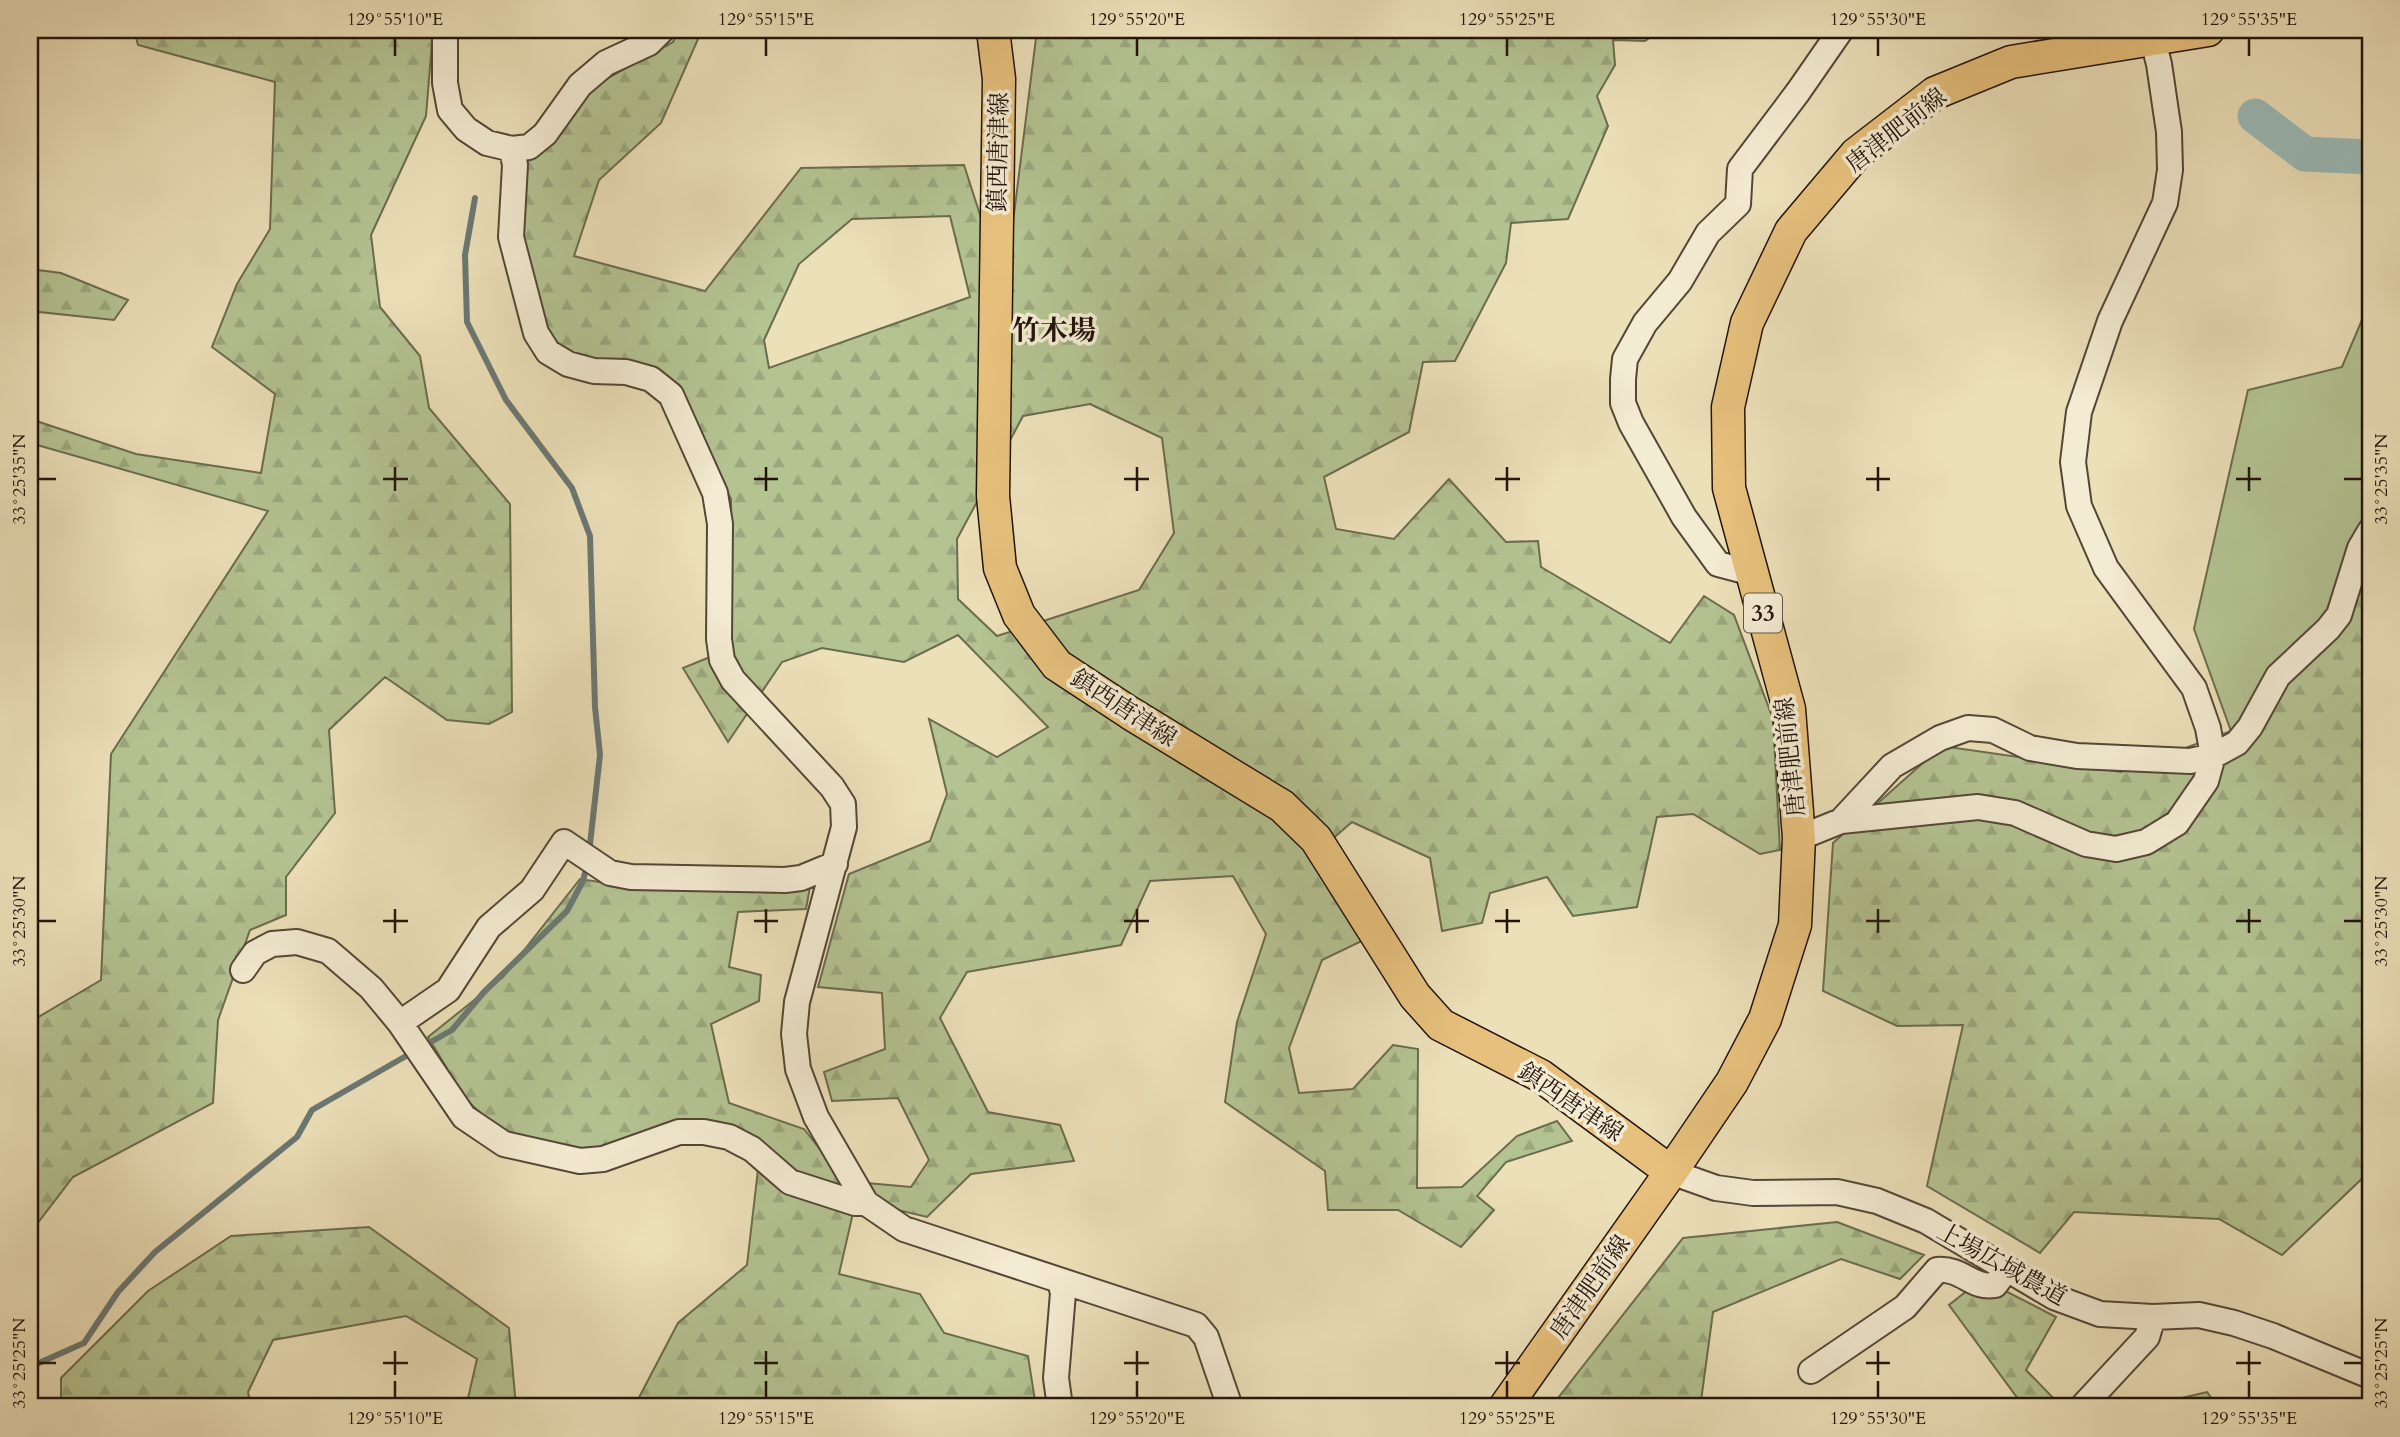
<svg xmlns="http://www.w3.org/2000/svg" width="2400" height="1437" font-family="Cardo,'Noto Serif JP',serif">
<defs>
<pattern id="forest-firs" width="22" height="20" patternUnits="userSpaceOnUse" patternTransform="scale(1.75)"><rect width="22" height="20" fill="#b4c392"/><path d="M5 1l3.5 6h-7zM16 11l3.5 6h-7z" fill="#9aa77d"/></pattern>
</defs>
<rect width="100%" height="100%" fill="#ece0b9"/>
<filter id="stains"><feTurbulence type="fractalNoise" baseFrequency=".00286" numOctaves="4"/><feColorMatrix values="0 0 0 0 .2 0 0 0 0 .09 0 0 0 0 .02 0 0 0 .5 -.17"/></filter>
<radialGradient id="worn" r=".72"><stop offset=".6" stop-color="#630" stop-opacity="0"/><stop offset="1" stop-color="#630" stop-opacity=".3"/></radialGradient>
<!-- green -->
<path fill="#b4c392" stroke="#6b6c4f" stroke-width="2" d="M2370,301V562L2231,731L2194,629L2248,390L2342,367Z"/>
<!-- forest -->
<path fill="url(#forest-firs)" stroke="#6b6c4f" stroke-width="2" fill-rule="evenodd" d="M134,30H433L426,116L371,235L380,307L420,356L429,408L510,504L512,712L489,724L447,720L385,677L329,730L335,813L286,877V915L250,930L218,1020L213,1103L73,1177L30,1233V1022L101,980L111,754L268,511L30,443V419L136,454L261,473L275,394L212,347L237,284L270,229L275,82L138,45Z
M679,30H702L661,123L599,180L574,256L705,291L801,168L964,165L983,224L1013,222L1037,30H1661L1645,41L1613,40L1615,65L1597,96L1608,126L1568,219L1511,223L1506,263L1455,361L1423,362L1409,432L1324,477L1336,529L1394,539L1449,479L1506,542L1538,541L1541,567L1670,643L1704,596L1734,615L1773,719L1780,850L1760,854L1693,814L1657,817L1637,907L1573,916L1547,877L1490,893L1482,923L1442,931L1430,858L1352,822L1322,848L1368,938L1322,960L1289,1048L1299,1093L1353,1089L1393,1045L1418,1049L1417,1188L1462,1187L1517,1136L1557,1121L1572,1141L1506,1162L1477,1196L1494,1210L1461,1247L1398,1210H1328L1325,1171L1225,1102L1237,1022L1266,934L1233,876L1150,881L1121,945L967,972L940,1018L988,1112L1060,1125L1074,1161L971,1174L927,1217L856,1200L839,1274L920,1294L944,1333L1028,1356L1036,1407H634L678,1323L747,1265L761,1143L704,1121L593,1151L514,1142L466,1100L428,1037L503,977L580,879L633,887H810L806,909L738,912L729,967L761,975L759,1001L711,1024L729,1103L804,1129L845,1181L911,1187L929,1160L898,1098L832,1101L824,1072L885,1049L882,993L818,987L849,874L930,841L947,794L929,719L997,757L1048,727L958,635L904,662L822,648L782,662L728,742L683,668L732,648L731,499L675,384L583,361L549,340L519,232L522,162L585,91L673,42ZM950,216L970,297L769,368L764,340L799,264L852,219ZM1090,404L1162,438L1174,533L1139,590L997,636L958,599L957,539L1023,416Z
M30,269L61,273L128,300L114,320L30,311Z
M2370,562V1171L2282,1255L2219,1219L2074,1212L2040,1253L1927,1186L1963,1025L1897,1026L1823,991L1833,843L1942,746L2121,772L2231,731Z
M1837,1222L1924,1255L1900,1279L1841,1259L1713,1312L1701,1401L1706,1407H1551L1683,1238Z
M369,1227L509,1328L516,1407H466L477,1359L406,1316L273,1340L248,1392L251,1407H61V1378L148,1291L231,1236Z
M1982,1279L2056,1317L2026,1370L2062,1407H2024L1949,1305Z
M2207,1392L2218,1407H2143Z"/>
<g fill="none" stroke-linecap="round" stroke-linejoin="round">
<!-- stream -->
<path stroke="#6b7873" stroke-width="6" d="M475,198L465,255L467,322L506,400L572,488L590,536L595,707L600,755L589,853
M422,1047L452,1030L484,992L567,911L583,881L587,864
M30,1367L84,1343L118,1292L155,1252L297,1137L312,1110L413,1052"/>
<!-- river -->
<path stroke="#9cbbb8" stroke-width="35" d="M2255,116L2305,154L2370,157"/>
<!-- minor casing -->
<g stroke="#544737" stroke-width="28">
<path id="minor" d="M445,30V83L450,110L466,129L487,143L512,149L529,147L545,134L580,85L606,63L649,43L662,30
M512,149L515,165L511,237L536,333L548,352L568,364L594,371L626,372L651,379L671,395L715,493L720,524L719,639L722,660L733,680L832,787L843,804L844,827L797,1002L794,1034L798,1069L816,1117L866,1203L904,1229L1196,1325L1206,1337L1230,1407
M1752,573L1718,564L1684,517L1631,423L1623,403V379L1625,359L1645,323L1680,281L1708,233L1738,204L1740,169L1798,92L1841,30
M1841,821L1892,766L1940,738L1968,728L1993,730L2030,748L2077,756L2190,761L2213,756L2237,743L2250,727L2278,676L2328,629L2339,615L2360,548L2370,531
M1799,838L1841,821L1978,807L2015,813L2086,844L2116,849L2146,842L2177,823L2206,781L2213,756L2208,728L2194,688L2106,568L2079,506L2073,462L2079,412L2110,321L2165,203L2170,170L2169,132L2159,64L2152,37
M243,970L255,953L272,944L297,942L328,951L371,988L400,1023L464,1117L504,1144L580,1161L603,1159L679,1132H704L729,1137L752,1149L790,1182L855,1203H866
M400,1023L448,990L489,927L532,890L564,842L610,873L631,877L785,880L801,878L835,864
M1671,1172L1716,1188L1753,1193L1837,1192L1877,1201L1926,1221L2054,1297L2100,1314L2153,1317L2199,1315L2234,1323L2273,1336L2370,1376
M1811,1371L1905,1307L1937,1270C1964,1268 1971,1289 1995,1285L2007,1269
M1060,1407L1056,1378L1063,1293L1060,1281
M2082,1407L2147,1337L2153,1317"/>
</g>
<!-- major casing -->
<g stroke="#22140c" stroke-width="35">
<path id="major" d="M993,30L999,79L993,496L1000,568L1019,615L1057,665L1130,713L1282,806L1316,839L1415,996L1441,1025L1541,1076L1671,1172
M1505,1407L1671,1172L1732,1082L1765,1019L1795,925L1799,838L1789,709L1729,488L1728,407L1747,323L1791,231L1856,154L1935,93L2011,62L2208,30"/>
</g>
<!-- minor -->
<use href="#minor" stroke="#f3ebd2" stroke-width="24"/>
<!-- major -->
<use href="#major" stroke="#e6c07c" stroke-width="32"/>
</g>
<!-- ticks -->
<path fill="none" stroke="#22140c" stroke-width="2.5" d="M395,38V56M766,38V56M1137,38V56M1507,38V56M1878,38V56M2249,38V56M395,467V491M766,467V491M1137,467V491M1507,467V491M1878,467V491M2249,467V491M38,479H56M383,479H408M754,479H778M1124,479H1149M1495,479H1520M1866,479H1890M2236,479H2261M2344,479H2362M395,909V933M766,909V933M1137,909V933M1507,909V933M1878,909V933M2249,909V933M38,921H56M383,921H408M754,921H778M1124,921H1149M1495,921H1520M1866,921H1890M2236,921H2261M2344,921H2362M395,1351V1375M766,1351V1375M1137,1351V1375M1507,1351V1375M1878,1351V1375M2249,1351V1375M38,1363H56M383,1363H408M754,1363H778M1124,1363H1149M1495,1363H1520M1866,1363H1890M2236,1363H2261M2344,1363H2362M395,1381V1398M766,1381V1398M1137,1381V1398M1507,1381V1398M1878,1381V1398M2249,1381V1398"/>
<g text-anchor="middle" stroke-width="7" stroke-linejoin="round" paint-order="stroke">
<!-- shield labels -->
<rect fill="#f3ebd2" stroke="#615447" stroke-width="2" x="1744" y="593.5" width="38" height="39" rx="5"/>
<g font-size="23" font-weight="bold" fill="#22140c">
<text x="1763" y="621">33</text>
</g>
<!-- street labels -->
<g font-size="24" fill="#22140c" stroke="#f3ebd2">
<text transform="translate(1896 130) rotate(-38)" y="8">唐津肥前線</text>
<text transform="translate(998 152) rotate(-89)" y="8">鎮西唐津線</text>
<text transform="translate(1124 708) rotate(33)" y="8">鎮西唐津線</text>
<text transform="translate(1790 757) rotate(-96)" y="8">唐津肥前線</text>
<text transform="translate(1571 1102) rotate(34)" y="8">鎮西唐津線</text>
<text transform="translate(2002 1264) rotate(29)" y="8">上場広域農道</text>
<text transform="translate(1590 1287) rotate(-55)" y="8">唐津肥前線</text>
</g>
<!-- quarter labels -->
<g font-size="28" font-weight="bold" fill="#22140c" stroke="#f3ebd2">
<text x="1054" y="340">竹木場</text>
</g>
</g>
<!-- margin -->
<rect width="2400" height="1437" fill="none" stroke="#ece0b9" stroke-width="77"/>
<rect x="38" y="38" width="2324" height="1360" fill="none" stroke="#22140c" stroke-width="2.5"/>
<g font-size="18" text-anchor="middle" fill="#22140c">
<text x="395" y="25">129°55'10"E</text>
<text x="766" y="25">129°55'15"E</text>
<text x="1137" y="25">129°55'20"E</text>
<text x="1507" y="25">129°55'25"E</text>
<text x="1878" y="25">129°55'30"E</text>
<text x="2249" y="25">129°55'35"E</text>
<text transform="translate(19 479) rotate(-90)" y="6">33°25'35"N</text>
<text transform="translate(2381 479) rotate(-90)" y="6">33°25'35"N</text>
<text transform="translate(19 921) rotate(-90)" y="6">33°25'30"N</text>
<text transform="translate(2381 921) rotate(-90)" y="6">33°25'30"N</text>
<text transform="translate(19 1363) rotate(-90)" y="6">33°25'25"N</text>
<text transform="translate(2381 1363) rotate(-90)" y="6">33°25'25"N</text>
<text x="395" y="1424">129°55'10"E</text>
<text x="766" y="1424">129°55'15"E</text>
<text x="1137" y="1424">129°55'20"E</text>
<text x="1507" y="1424">129°55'25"E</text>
<text x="1878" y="1424">129°55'30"E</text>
<text x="2249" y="1424">129°55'35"E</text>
</g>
<rect width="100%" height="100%" filter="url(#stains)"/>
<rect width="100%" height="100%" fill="url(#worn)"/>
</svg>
